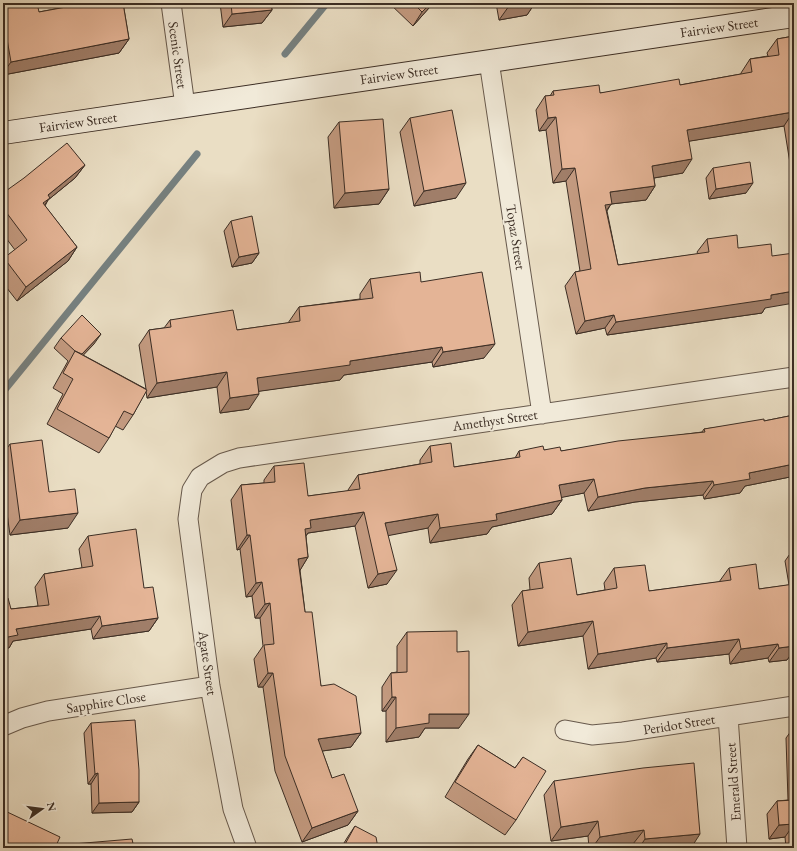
<svg xmlns="http://www.w3.org/2000/svg" width="797" height="851" font-family="'EB Garamond',serif">
<rect width="100%" height="100%" fill="#eadec4"/>
<filter id="stains"><feTurbulence type="fractalNoise" baseFrequency=".005" numOctaves="4"/><feColorMatrix values="0 0 0 0 .2 0 0 0 0 .09 0 0 0 0 .02 0 0 0 .5 -.17"/></filter>
<radialGradient id="worn" r=".72"><stop offset=".6" stop-color="#630" stop-opacity="0"/><stop offset="1" stop-color="#630" stop-opacity=".3"/></radialGradient>
<g fill="none" stroke-linecap="round" stroke-linejoin="round">
<!-- stream -->
<path stroke="#768181" stroke-width="7" d="M285,54L327,3
M3,392L197,154"/>
<!-- street casing -->
<g stroke="#67594c" stroke-width="21">
<path id="street" d="M171,3L185,106
M489,61L542,414
M728,716L737,848
M3,726L22,718L48,711L210,686
M565,730L592,735L623,732L794,706
M247,848L233,809L210,686L188,519L192,490L200,477L223,463L239,458L794,377"/>
</g>
<!-- secondary casing -->
<g stroke="#3b2d24" stroke-width="24">
<path id="secondary" d="M3,133L794,16"/>
</g>
<!-- street -->
<use href="#street" stroke="#f1ead9" stroke-width="19"/>
<!-- secondary -->
<use href="#secondary" stroke="#f1ead9" stroke-width="22"/>
</g>
<!-- wall -->
<path fill="#c49b81" stroke="#3b2d24" d="M3,3L39,12L65,7L64,3H123L129,39L119,53L3,75Z
M220,3H271L272,10L262,23L223,27Z
M389,3H433L429,8L413,26Z
M496,3H535L527,15L499,20Z
M794,36V182H793L784,126L689,141L683,173L654,178L655,186L646,200L611,204L607,211L618,265L698,254L697,252L707,239L738,248L765,308L762,313L607,335L605,328L576,334L565,286L575,272L580,271L566,181L553,183L546,130L539,131L536,110L545,96H550L553,91L600,93L680,85L741,74V73L750,59L768,56L767,53L777,39Z
M410,118L456,198L414,206L400,132Z
M339,122L389,189L379,204L334,208L328,137Z
M85,165L75,178L48,200L45,206L77,247L68,261L17,301L3,283V260L4,258L15,250L3,234V193Z
M713,168L746,193L709,199L706,178Z
M231,221L259,253L252,263L232,267L224,231Z
M370,279L421,282L484,358L433,367L432,362L344,375L340,380L259,391L249,409L220,413L217,387L147,398L146,391L133,415L123,430L115,426L109,438L99,453L47,424L63,394L53,388L68,361L54,348L61,338L94,344L83,355L146,389L139,345L149,330L164,328L170,320L237,330L288,323L299,307L360,299V294Z
M794,415V489L793,490L790,477L745,486L740,493L704,499L703,495L635,502L588,511L584,493L561,497L562,500L552,514L492,527L487,534L430,543L428,528L388,535L387,584L368,588L355,526L308,533L306,536L308,557L300,570L305,612L321,686L361,733L351,747L322,751L332,778L358,811L348,825L302,842L275,771L263,687H258L254,659L263,646L260,618H255L252,596L246,597L240,549L237,550L231,500L241,485L264,483V480L274,466L308,496L348,491V490L358,475L420,464V460L430,446L454,467L515,458L519,451L544,450L561,451L702,432L704,429L764,421Z
M10,444L49,492L68,528L10,535L3,484V454Z
M88,536L144,588L158,618L149,631L93,639L91,629L13,641L9,648L4,599L11,609L38,606L35,587L44,574L82,568L79,549Z
M794,548V650L787,660L769,662L768,658L730,664L729,654L657,662L656,658L588,669L583,636L518,646L512,605L522,591L530,590L529,578L539,563L577,595L605,590L604,583L614,568L649,591L719,582L729,568L759,589L789,585L785,561Z
M407,632L459,728H425L419,737L386,742V711H382V687L391,673L397,672V646Z
M91,723L139,802L132,812L92,813L91,784H88L84,733Z
M794,727V848H786L785,837L769,839L767,814L777,801L788,800L786,738Z
M478,745L515,768L523,757L516,820L505,835L445,797L468,759Z
M554,781L691,848H634L633,844L611,848H589L588,836L551,841L544,795Z
M355,826L378,848H341L347,838Z
M73,844L134,848H71Z"/>
<!-- shaded-wall -->
<path fill="#a07e69" stroke="#3b2d24" d="M431,3H433L429,8L413,26L422,12Z
M526,3H535L527,15L499,20L509,6Z
M272,10L262,23L223,27L232,14Z
M129,39L119,53L3,75V73L11,62Z
M793,112L784,126L678,143L687,130Z
M556,117L546,130L539,131L548,118Z
M692,159L683,173L642,180L652,166Z
M85,165L75,178L48,200L40,212L33,217L48,195Z
M575,168L566,181L553,183L562,169Z
M466,183L456,198L414,206L424,191Z
M753,183L746,193L709,199L716,189Z
M655,186L646,200L611,204L602,217L596,218L610,192Z
M389,189L379,204L334,208L345,193Z
M77,247L68,261L17,301L26,287Z
M259,253L252,263L232,267L239,257Z
M794,291V303L765,308L762,313L607,335L616,322Z
M614,315L605,328L576,334L585,321Z
M101,334L94,344L73,366L80,356Z
M495,344L484,358L433,367L443,352Z
M442,347L432,362L344,375L340,380L247,393L257,378L350,361Z
M227,372L217,387L147,398L157,383Z
M259,394L249,409L220,413L230,398Z
M794,464V472L790,477L745,486L740,493L704,499L714,485L749,473Z
M594,479L584,493L549,500L559,485Z
M713,481L703,495L635,502L588,511L598,497L645,488Z
M562,500L552,514L492,527L487,534L430,543L440,528L496,514Z
M364,512L355,526L308,533L301,542V534L310,520Z
M78,513L68,528L10,535L20,520Z
M438,514L428,528L376,538L385,523Z
M247,535H250L240,549L237,550Z
M308,557L299,572L298,559Z
M397,570L387,584L368,588L378,574Z
M262,582L252,596L246,597L256,583Z
M270,603L260,618H255L265,604Z
M100,616L91,629L13,641L9,648L3,649V638L16,629Z
M158,618L149,631L93,639L102,626Z
M593,621L583,636L518,646L528,632Z
M739,639L729,654L657,662L667,648Z
M667,643L656,658L588,669L598,654Z
M778,644L768,658L730,664L741,649Z
M794,646V650L787,660L769,662L779,648Z
M268,673H273L263,687H258Z
M392,697H396L386,711H382Z
M429,714H469L459,728H425L419,737L386,742L396,728Z
M361,733L351,747L308,753L318,739Z
M98,773L91,784H88L95,774Z
M139,802L132,812L92,813L99,803Z
M358,811L348,825L302,842L312,828Z
M598,821L588,836L551,841L561,827Z
M794,824L785,837L769,839L779,825Z
M644,830L633,844L611,848H592L600,837Z
M700,834L691,848H639L645,839Z"/>
<!-- building -->
<path fill="#e4b496" stroke="#3b2d24" d="M3,3H37L39,12L77,5V3H123L129,39L11,62L3,16Z
M231,3H271L272,10L232,14Z
M413,3H431L422,12Z
M508,3H526L509,6Z
M794,36V118L793,112L687,130L692,159L652,166L655,186L610,192L612,204L605,205L618,265L709,252L707,239L737,235L738,248L771,244L772,256L794,253V291L771,295V299L616,322L614,315L585,321L575,272L591,269L575,168L562,169L556,117L548,118L545,96L554,95L553,91L599,85L600,93L679,79L680,85L752,72L750,59L779,55L777,39Z
M452,110L466,183L424,191L410,118Z
M383,119L389,189L345,193L339,122Z
M67,143L85,165L48,195L50,198L43,203L77,247L26,287L4,258L27,240L3,208V193L24,178Z
M750,162L753,183L716,189L713,168Z
M252,216L259,253L239,257L231,221Z
M420,272L421,282L482,272L495,344L443,352L442,347L350,361V365L257,378L259,394L230,398L227,372L157,383L149,330L171,327L170,320L233,310L237,330L300,321L299,307L373,298L370,279Z
M82,315L101,334L82,354L75,351L61,338Z
M75,351L147,390L133,415L124,411L109,438L57,409L73,379L63,373Z
M794,415V464L749,473L750,479L714,485L713,481L645,488L598,497L594,479L559,485L562,500L496,514L497,520L440,528L438,514L385,523L397,570L378,574L364,512L310,520L311,528L305,529L308,557L298,559L305,612H312L321,686L334,684L356,696L361,733L318,739L332,778L344,774L358,811L312,828L285,756L273,673H268L264,645L274,644L270,603L265,604L262,582L256,583L250,535H247L241,485L275,482L274,466L304,463L308,496L360,489L358,475L432,462L430,446L451,443L454,467L520,457L519,451L543,446L544,450L560,447L561,451L618,441L705,432L704,429L764,419V421Z
M42,440L49,492L75,489L78,513L20,520L10,444Z
M136,529L144,588L153,587L158,618L102,626L100,616L16,629L18,635L3,638V597L4,599L8,598L11,609L49,605L44,574L93,566L88,536Z
M571,558L577,595L617,588L614,568L645,565L649,591L731,580L729,568L756,564L759,589L794,584V646L779,648L778,644L741,649L739,639L667,648V643L598,654L593,621L528,632L522,591L543,588L539,563Z
M457,631V652L469,651V714H429V723L396,728V697H392L391,673L407,672V632Z
M135,720L139,770V802L99,803L98,773L95,774L91,723Z
M478,745L515,768L523,757L546,771L516,820L455,782Z
M694,763L700,834L645,839L644,830L600,837L598,821L561,827L554,781L643,768Z
M794,800V824L779,825L777,801Z
M3,810L60,837L55,848H3Z
M355,826L376,837L378,848H343Z
M132,839L134,848H74L73,844Z"/>
<g text-anchor="middle" stroke-width="4" stroke-linejoin="round" paint-order="stroke">
<!-- street labels -->
<g font-size="14" fill="#3b2d24" stroke="#f1ead9">
<text transform="translate(719 27) rotate(-8)" y="5">Fairview Street</text>
<text transform="translate(178 55) rotate(82)" y="5">Scenic Street</text>
<text transform="translate(399 74) rotate(-8)" y="5">Fairview Street</text>
<text transform="translate(78 122) rotate(-8)" y="5">Fairview Street</text>
<text transform="translate(516 237) rotate(81)" y="5">Topaz Street</text>
<text transform="translate(495 420) rotate(-8)" y="5">Amethyst Street</text>
<text transform="translate(208 663) rotate(82)" y="5">Agate Street</text>
<text transform="translate(106 702) rotate(-9)" y="5">Sapphire Close</text>
<text transform="translate(679 724) rotate(-9)" y="5">Peridot Street</text>
<text transform="translate(733 782) rotate(-94)" y="5">Emerald Street</text>
</g>
</g>
<!-- margin -->
<rect width="797" height="851" fill="none" stroke="#eadec4" stroke-width="16"/>
<rect x="4" y="4" width="789" height="843" fill="none" stroke="#3b2d24" stroke-width="2"/>
<rect x="8" y="8" width="781" height="835" fill="none" stroke="#3b2d24"/>
<!-- north arrow -->
<g transform="translate(42 809) rotate(76)" stroke="#f1ead9" stroke-width="3" paint-order="stroke">
<path d="M0-3L7 15L0 10L-7 15Z" fill="#3b2d24"/>
<text y="-6" font-size="11" font-weight="bold" text-anchor="middle" fill="#3b2d24">N</text>
</g>
<rect width="100%" height="100%" filter="url(#stains)"/>
<rect width="100%" height="100%" fill="url(#worn)"/>
</svg>
